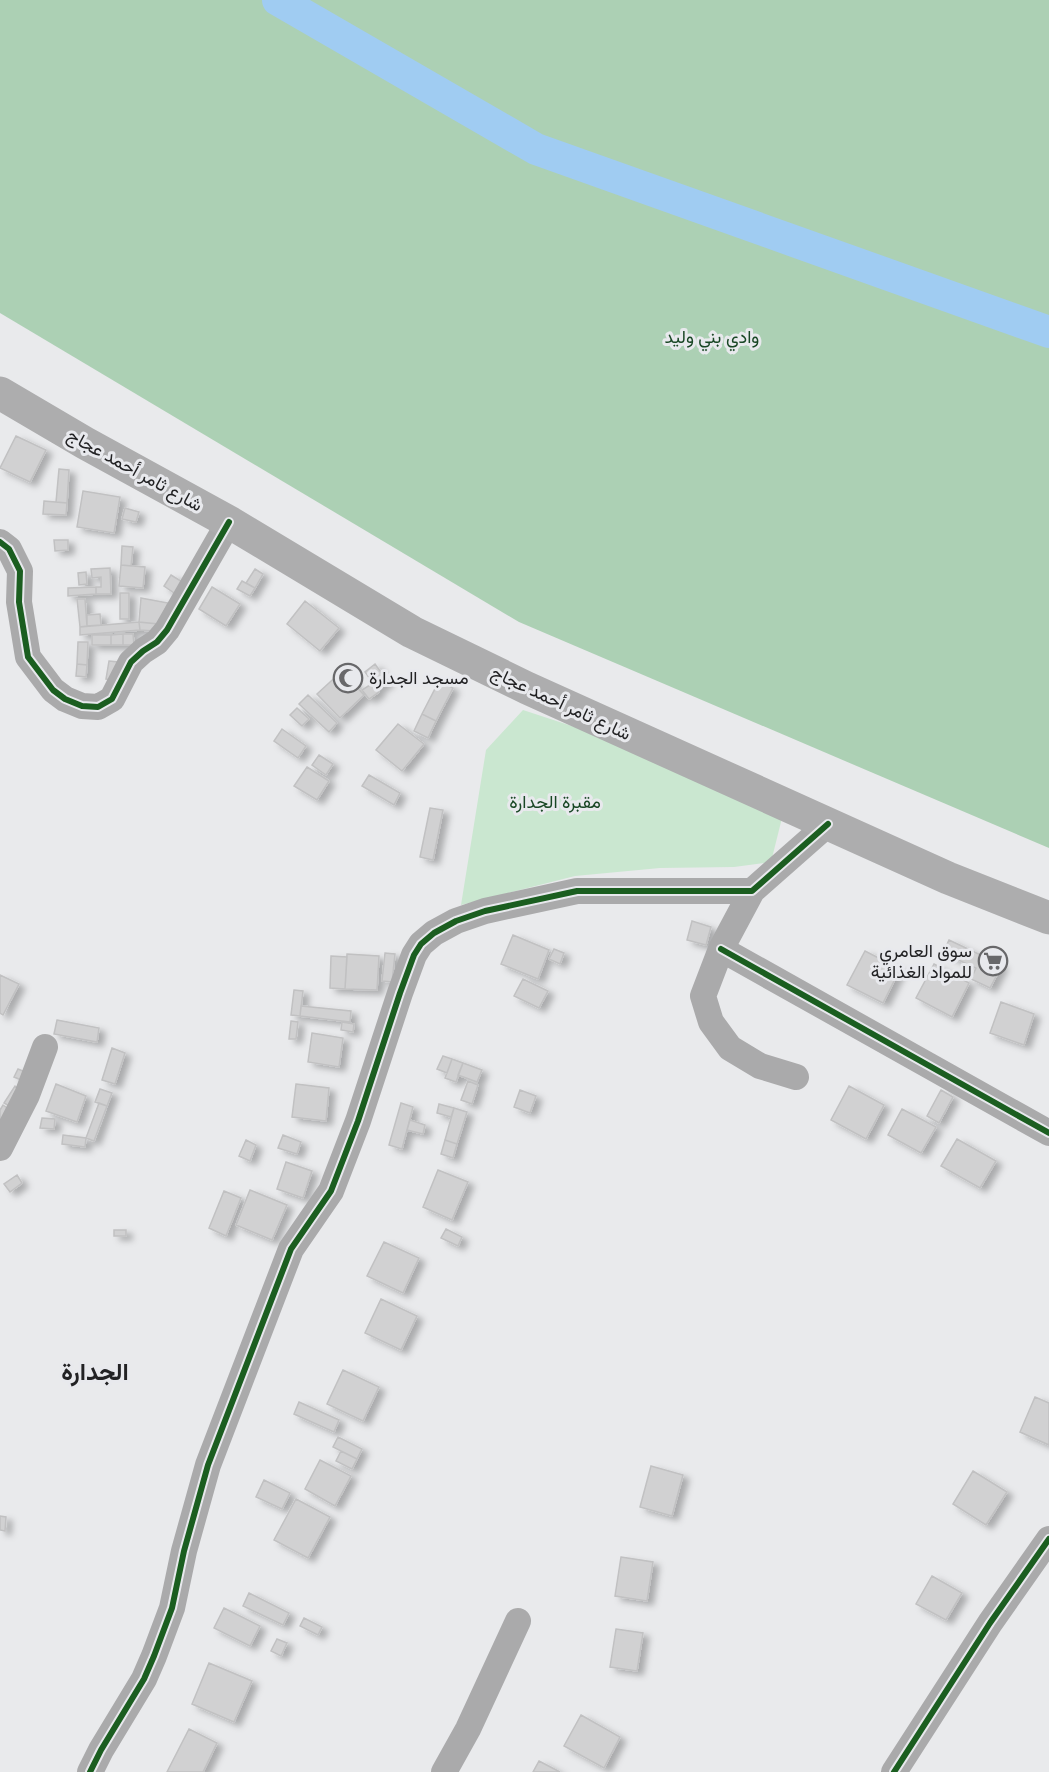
<svg xmlns="http://www.w3.org/2000/svg" width="1049" height="1772" font-family="Roboto,Vazirmatn,sans-serif">
<defs>
<filter id="shadow"><feDropShadow dx="6" dy="4" stdDeviation="3" flood-color="#0004"/></filter>
</defs>
<rect width="100%" height="100%" fill="#e9eaec"/>
<!-- green -->
<path fill="#cae7d0" d="M523,710L663,756L783,814L771,862L734,867L660,868L575,876L461,905L486,750Z"/>
<!-- forest -->
<path fill="#acd0b4" d="M0,0H1049V848L519,622L0,313Z"/>
<g fill="none" stroke-linecap="round" stroke-linejoin="round">
<!-- river -->
<path stroke="#a0ccf2" stroke-width="32" d="M278,0L536,149L1049,332"/>
</g>
<!-- building -->
<path fill="#d1d1d2" stroke="#c1c1c2" stroke-width="1.5" filter="url(#shadow)" d="M16,436L46,450L30,482L0,468Z
M59,469L69,470L67,503L56,502Z
M83,491L120,497L114,533L77,527Z
M44,501L67,503L66,515L43,514Z
M125,508L139,512L136,522L122,519Z
M54,540H68V550L55,551Z
M122,546L133,547L131,566L121,565Z
M121,565L145,567L143,588L119,586Z
M110,568L111,594H96V587H101V577L92,578L91,569Z
M255,569L263,574L255,588L246,583Z
M86,572L87,584L79,585L78,573Z
M171,575L184,583L177,595L164,586Z
M242,581L255,588L250,596L237,589Z
M96,587V594L68,596V588Z
M212,587L240,604L226,626L199,609Z
M120,593H129V619H120Z
M141,598L168,603L158,624L139,622Z
M77,599H85L87,626L80,627Z
M305,601L339,628L320,651L287,624Z
M100,614L101,625L87,626V615Z
M139,622L158,624L154,631L140,630Z
M139,622L140,630L80,635V627Z
M123,634H133L134,645H123Z
M123,634V645H111V635Z
M92,635H111V645H92Z
M78,642H88L87,665L77,664Z
M109,661L118,662L116,680L106,679Z
M77,664L87,665L86,677L76,676Z
M375,664L388,682L377,689L365,672Z
M342,671L364,695L340,718L317,694Z
M439,681L453,688L436,721L422,714Z
M373,683L379,692L369,699L362,690Z
M308,695L337,723L329,732L299,704Z
M297,708L309,719L302,726L290,715Z
M422,714L436,721L428,738L414,731Z
M398,724L424,744L402,771L376,750Z
M282,729L306,746L298,758L274,741Z
M319,755L333,764L326,775L312,765Z
M307,767L329,781L317,800L294,786Z
M369,775L400,793L394,805L362,786Z
M430,808L443,810L433,860L420,857Z
M692,921L711,927L706,945L687,940Z
M513,935L549,950L538,979L501,964Z
M949,940L1002,965L990,988L971,979L976,968L943,953Z
M554,949L564,953L560,964L549,959Z
M865,951L900,969L883,1003L847,985Z
M385,953L395,954L392,982L382,981Z
M347,954L379,956L377,990L345,989Z
M331,956L347,957L345,989L330,988Z
M934,964L969,983L952,1017L916,998Z
M0,975L19,984L3,1015L0,1013Z
M523,979L548,991L539,1008L514,996Z
M294,990L303,991L300,1016L291,1015Z
M1001,1002L1034,1014L1024,1045L990,1033Z
M301,1006L351,1011L350,1022L300,1016Z
M57,1020L99,1028L97,1042L54,1034Z
M291,1021L298,1022L296,1039H289Z
M342,1022L354,1024L353,1032L341,1030Z
M312,1033L343,1038L339,1067L308,1062Z
M112,1048L125,1053L115,1084L102,1080Z
M443,1056L452,1059L447,1073L437,1069Z
M452,1059L463,1063L456,1082L445,1078Z
M463,1063L482,1070L477,1082L458,1075Z
M18,1069L30,1074L26,1082L14,1077Z
M468,1081L478,1085L472,1104L461,1100Z
M56,1084L86,1096L77,1122L46,1111Z
M296,1084L329,1088L326,1121L292,1117Z
M15,1086L22,1091L11,1107L4,1103Z
M849,1086L884,1105L866,1139L831,1120Z
M100,1089L112,1093L107,1106L95,1102Z
M520,1090L536,1096L530,1113L514,1107Z
M941,1090L953,1097L939,1123L927,1116Z
M99,1103L107,1106L94,1141L86,1138Z
M401,1103L413,1107L402,1149L389,1145Z
M439,1104L454,1108L451,1117L437,1113Z
M3,1105L10,1110L0,1126V1110Z
M454,1108L467,1112L457,1144L445,1140Z
M902,1109L936,1127L921,1153L888,1135Z
M42,1118L55,1119L54,1129L40,1128Z
M410,1120L425,1125L423,1134L407,1130Z
M63,1135L86,1138L85,1147L62,1144Z
M283,1135L301,1142L297,1154L278,1148Z
M957,1139L996,1161L980,1188L941,1166Z
M246,1140L256,1145L250,1161L239,1156Z
M445,1140L457,1144L453,1158L441,1154Z
M286,1162L312,1171L303,1198L277,1189Z
M438,1170L468,1182L452,1220L423,1207Z
M17,1175L22,1183L10,1192L4,1184Z
M250,1190L287,1205L272,1240L236,1225Z
M224,1191L241,1198L226,1236L209,1228Z
M446,1229L462,1237L458,1246L441,1238Z
M114,1230H126V1236H114Z
M384,1242L419,1258L403,1293L367,1276Z
M381,1299L417,1316L401,1350L365,1333Z
M343,1370L379,1387L363,1421L327,1404Z
M1035,1397L1049,1403V1445L1020,1432Z
M299,1402L339,1420L334,1432L294,1414Z
M338,1437L362,1449L357,1459L333,1447Z
M341,1451L357,1459L352,1469L336,1461Z
M320,1460L351,1476L335,1506L305,1489Z
M651,1466L683,1475L672,1516L640,1507Z
M973,1471L1007,1492L986,1525L953,1504Z
M264,1480L290,1493L282,1509L256,1497Z
M296,1499L330,1517L308,1558L274,1540Z
M0,1516L6,1517L5,1531L0,1530Z
M621,1557L653,1562L647,1601L615,1596Z
M932,1576L962,1593L946,1620L916,1604Z
M249,1593L289,1613L283,1625L243,1606Z
M224,1608L260,1626L250,1646L214,1628Z
M304,1618L322,1627L318,1635L300,1626Z
M616,1629L643,1633L637,1671L610,1667Z
M277,1639L287,1643L281,1656L271,1651Z
M209,1663L252,1681L234,1722L192,1704Z
M581,1715L620,1737L604,1768L564,1746Z
M189,1729L217,1743L203,1772H167Z
M539,1761L560,1772H533Z"/>
<g fill="none" stroke-linecap="round" stroke-linejoin="round">
<!-- minor -->
<path stroke="#aaaaab" stroke-width="26" d="M0,542L9,549L20,571L19,602L28,657L53,690L65,699L82,706L98,707L112,699L131,662L143,651L157,642L167,630L229,522
M752,891L721,949L703,996L711,1022L730,1048L760,1066L796,1077
M721,949L1049,1133
M0,1148L27,1095L45,1047
M90,1772L101,1750L144,1679L154,1656L172,1608L184,1551L208,1465L291,1249L331,1191L358,1121L400,993L414,955L421,944L434,933L456,921L485,911L577,891H752L828,824
M444,1772L468,1729L518,1621
M894,1772L990,1623L1049,1539"/>
<!-- major -->
<path stroke="#adadae" stroke-width="33" d="M0,393L85,443L229,522L412,632L527,688L948,878L1049,918"/>
<!-- cycleway casing -->
<g stroke="#e8e9ed" stroke-width="10">
<path id="cycleway" d="M0,542L9,549L20,571L19,602L28,657L53,690L65,699L82,706L98,707L112,699L131,662L143,651L157,642L167,630L229,522
M721,949L1049,1133
M90,1772L101,1750L144,1679L154,1656L172,1608L184,1551L208,1465L291,1249L331,1191L358,1121L400,993L414,955L421,944L434,933L456,921L485,911L577,891H752L828,824
M894,1772L990,1623L1049,1539"/>
</g>
<!-- cycleway -->
<use href="#cycleway" stroke="#1b5e20" stroke-width="6"/>
</g>
<!-- icons -->
<defs>
<g id="mosque-ring" transform="scale(1.5)"><circle r="9.5" fill="#e8e9ed" stroke="#68686a" stroke-width="1.5"/><path d="M3.5-4.9A6 6 0 1 0 3.5 4.9A5 5 0 1 1 3.5-4.9Z" fill="#68686a"/></g>
<g id="supermarket-ring" transform="scale(1.5)"><circle r="9.5" fill="#e8e9ed" stroke="#68686a" stroke-width="1.5"/><path d="M-6-5.5h2.5l.6 2H6L4.5 2H-2.5L-4.4-4H-6ZM-1.5 3.2a1.3 1.3 0 1 0 .1 0ZM3 3.2a1.3 1.3 0 1 0 .1 0Z" fill="#68686a"/></g>
</defs>
<g fill-rule="evenodd">
<use href="#mosque-ring" x="348" y="678"/>
<use href="#supermarket-ring" x="993" y="961"/>
</g>
<g text-anchor="middle" stroke-width="6" stroke-linejoin="round" paint-order="stroke">
<!-- park labels -->
<g font-size="18" fill="#194725" stroke="#e8e9ed">
<text x="712" y="343">وادي بني وليد</text>
<text x="555" y="808">مقبرة الجدارة</text>
</g>
<!-- street labels -->
<g font-size="18" fill="#222224" stroke="#e8e9ed">
<text transform="translate(135 470) rotate(29)" y="6">شارع ثامر أحمد عجاج</text>
<text transform="translate(561 703) rotate(25)" y="6">شارع ثامر أحمد عجاج</text>
</g>
<!-- poi labels -->
<g font-size="18" fill="#222224" stroke="#e8e9ed" text-anchor="start">
<text x="369" y="684">مسجد الجدارة</text>
<text x="972" y="957" text-anchor="end">سوق العامري<tspan x="972" dy="21">للمواد الغذائية</tspan></text>
</g>
<!-- district labels -->
<g font-size="24" font-weight="bold" fill="#222224" stroke="#e8e9ed">
<text x="95" y="1380">الجدارة</text>
</g>
</g>
</svg>
